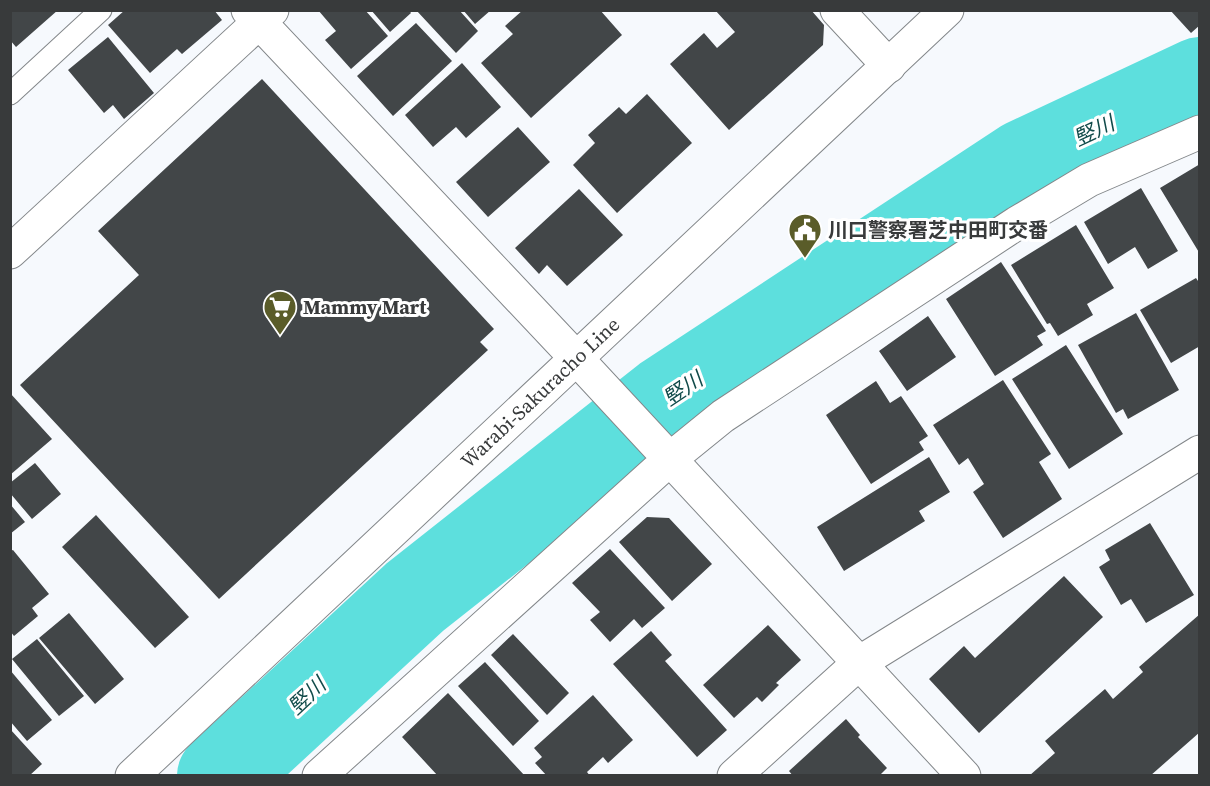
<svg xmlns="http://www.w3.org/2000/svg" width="1210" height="786" font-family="'Source Serif 4','Noto Sans JP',serif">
<rect width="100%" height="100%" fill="#f6f9fd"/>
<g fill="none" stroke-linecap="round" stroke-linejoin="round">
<!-- river -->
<path stroke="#5ddfdd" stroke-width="88" d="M221,776L415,597L666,399L1025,163L1200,81"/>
</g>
<!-- building -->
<path fill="#424648" d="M10,10H58L16,47L10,40Z
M125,10H214L222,20L182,54L177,49L150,73L108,25Z
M318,10H365L388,36L351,69L325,40L336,31Z
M371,10H409L411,13L390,32Z
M416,10H459L478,31L456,53Z
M463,10H491L475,24Z
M523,10H600L622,35L531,118L481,63L513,34L505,26Z
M715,10H811L824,25L823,45L729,130L670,64L704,33L717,48L735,32Z
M1170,10H1200V25L1191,33Z
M416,23L452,61L393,116L357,76Z
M108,37L154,93L124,119L113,105L104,113L68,70Z
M462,63L501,107L466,138L456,127L433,147L405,115Z
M262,79L494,329L480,342L488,350L219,599L20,385L139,275L98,231Z
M647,94L692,143L617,213L573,165L595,143L588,135L619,107L626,114Z
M518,127L550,162L488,217L456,182Z
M1200,164V254L1160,188Z
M1141,188L1178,251L1148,269L1135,247L1108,264L1084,222Z
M579,189L623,235L567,286L547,265L539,274L515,248Z
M1076,225L1114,288L1087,304L1093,315L1058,336L1050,323L1047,324L1011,265Z
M1001,262L1046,331L1037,336L1043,345L995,376L946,299Z
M1196,278L1200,284V346L1171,363L1140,310Z
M1136,313L1179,390L1128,419L1123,409L1116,413L1078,345Z
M928,316L956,357L907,391L879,351Z
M1066,345L1123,434L1069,469L1012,379Z
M1003,380L1051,454L1039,462L1062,499L1003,538L973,492L984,484L968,458L959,465L933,425Z
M876,381L890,403L901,396L928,436L919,442L924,450L871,484L826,415Z
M10,393L52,439L10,475Z
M929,457L950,492L919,511L925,521L844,571L817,527Z
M35,463L61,494L32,519L10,493V483Z
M10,504L25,522L10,534Z
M96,515L189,617L155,648L62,547Z
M647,517L669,518L712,564L672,601L619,542Z
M1150,523L1194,595L1146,623L1131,599L1121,605L1099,567L1110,560L1105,550Z
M610,549L665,608L642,628L634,619L610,642L590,620L600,612L572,583Z
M13,550L49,594L32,608L38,616L14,636L10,631V551Z
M1064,576L1103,617L979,733L929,679L964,646L975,658Z
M69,613L124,679L95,704L39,638Z
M1200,614V732L1150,776H1029L1055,753L1045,741L1105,689L1113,699L1143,672L1139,667Z
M768,625L801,660L776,683L779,685L762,702L757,697L734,718L703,685Z
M651,631L672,655L665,661L727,730L697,757L613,664Z
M513,634L569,693L547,715L491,655Z
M37,639L84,696L59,716L12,659Z
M485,662L539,721L513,746L458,686Z
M10,670L52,720L27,741L10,721Z
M448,693L525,776H438L402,737Z
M593,695L633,740L608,763L603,757L587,772L590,776H547L535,763L542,757L534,748Z
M846,719L860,735L858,737L887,768L879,776H793L789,771Z
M10,729L42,764L29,776H10Z"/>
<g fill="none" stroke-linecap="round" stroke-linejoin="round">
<!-- service casing -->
<g stroke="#83878a" stroke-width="23">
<path id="service" d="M10,94L101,10"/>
</g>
<!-- minor casing -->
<g stroke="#83878a" stroke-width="35">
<path id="minor" d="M248,10L577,359L964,776
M837,10L889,66
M10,252L272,10
M319,776L670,459L723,416L1017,223L1089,180L1200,132
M734,776L859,663L1200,452"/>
</g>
<!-- secondary casing -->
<g stroke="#83878a" stroke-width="35">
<g id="secondary">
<path id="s1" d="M132,776L947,10"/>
</g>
</g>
<!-- service -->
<use href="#service" stroke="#fff" stroke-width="21"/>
<!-- minor -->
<use href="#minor" stroke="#fff" stroke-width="33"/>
<!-- secondary -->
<use href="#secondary" stroke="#fff" stroke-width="33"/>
</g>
<!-- icons -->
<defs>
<g id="civic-pin" transform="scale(1.725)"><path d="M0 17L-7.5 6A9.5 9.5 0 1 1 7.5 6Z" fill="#5a5c29" stroke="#fff"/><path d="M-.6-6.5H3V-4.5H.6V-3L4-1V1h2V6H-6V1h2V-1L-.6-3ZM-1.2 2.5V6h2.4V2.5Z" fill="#fff"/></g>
<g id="supermarket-pin" transform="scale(1.725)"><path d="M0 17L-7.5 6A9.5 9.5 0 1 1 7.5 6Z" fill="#5a5c29" stroke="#fff"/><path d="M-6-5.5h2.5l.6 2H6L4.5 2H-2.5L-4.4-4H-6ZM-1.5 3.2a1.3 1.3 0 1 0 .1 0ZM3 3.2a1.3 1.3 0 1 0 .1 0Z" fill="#fff"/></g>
</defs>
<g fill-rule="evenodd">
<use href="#civic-pin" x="805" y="230"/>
<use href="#supermarket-pin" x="280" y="307"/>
</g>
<g text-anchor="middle" stroke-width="6" stroke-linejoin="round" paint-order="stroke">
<!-- poi labels -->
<g font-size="20" font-weight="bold" fill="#383a3b" stroke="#fff" text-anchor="start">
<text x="828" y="237">川口警察署芝中田町交番</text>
<text x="303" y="314">Mammy Mart</text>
</g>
<!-- street labels -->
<g font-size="20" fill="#383a3b" stroke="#fff">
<text dy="7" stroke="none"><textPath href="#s1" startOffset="560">Warabi-Sakuracho Line</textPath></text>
</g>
<!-- water labels -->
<g font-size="21" font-style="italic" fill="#114b4a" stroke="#fff">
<text transform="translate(1094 131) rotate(-25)" y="7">竪川</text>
<text transform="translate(683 389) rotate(-34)" y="7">竪川</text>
<text transform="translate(307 696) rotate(-43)" y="7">竪川</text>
</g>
</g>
<!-- border -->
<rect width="1210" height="786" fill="none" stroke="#383a3b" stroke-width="24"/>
</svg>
